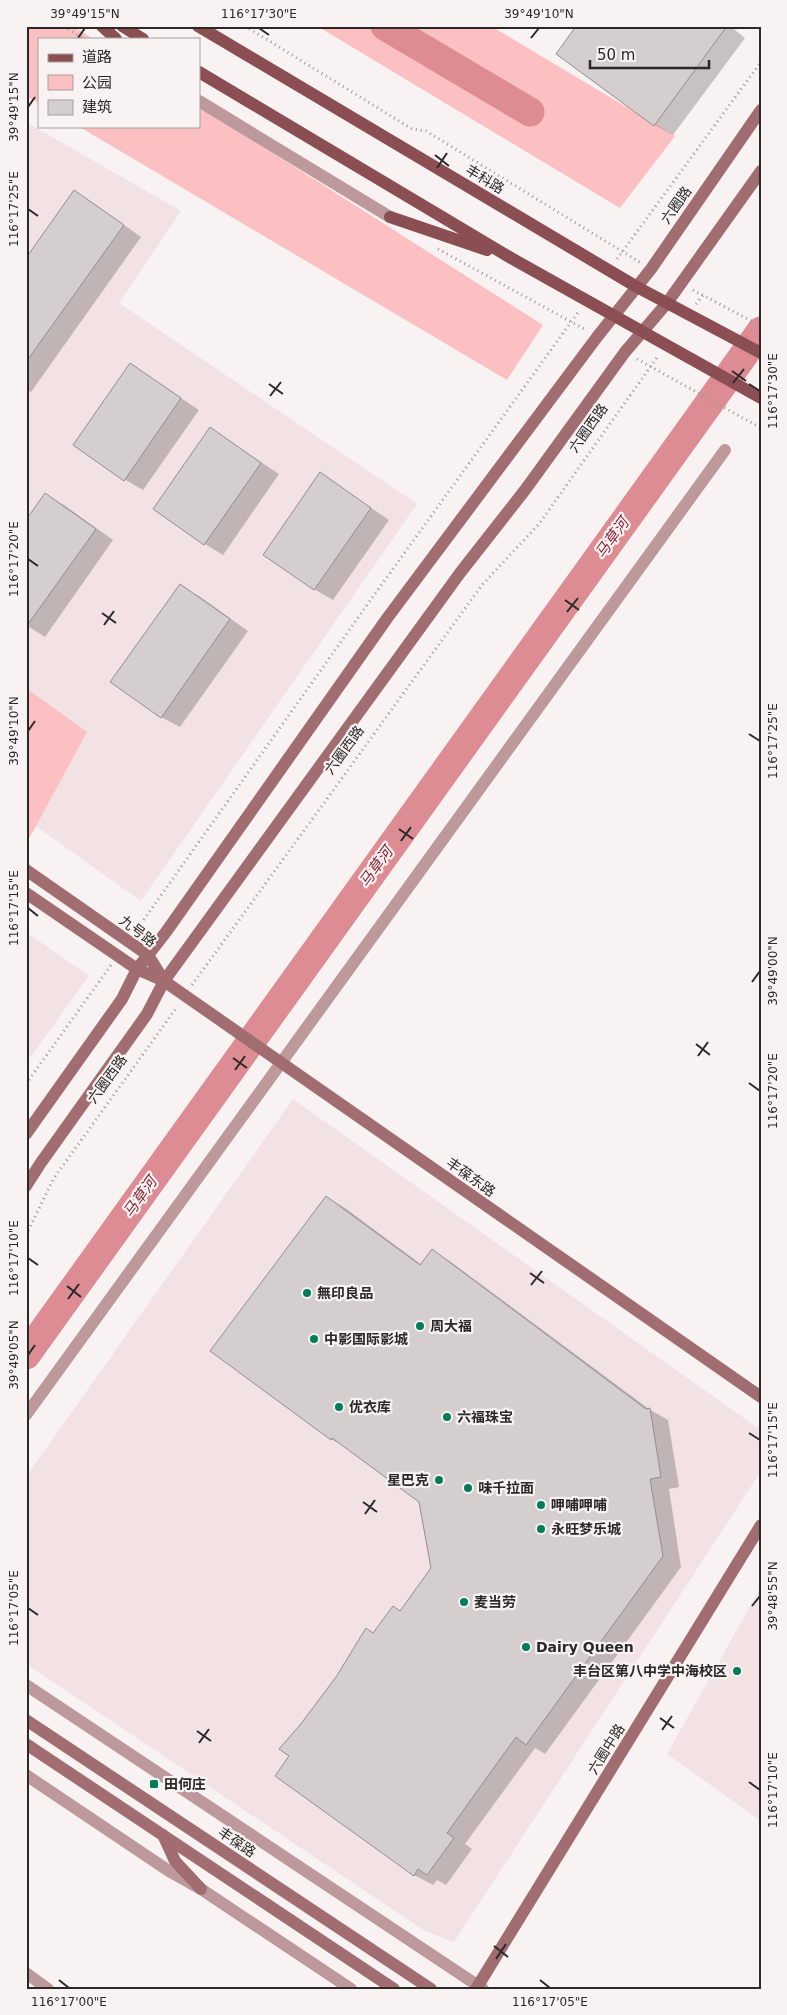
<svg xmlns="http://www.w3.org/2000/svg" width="787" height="2015" font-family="'DejaVu Sans','Noto Sans SC',sans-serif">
<rect width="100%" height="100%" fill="#f9f2f2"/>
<!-- built -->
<path fill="#f2e2e3" d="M26,122L181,211L119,303L417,504L141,901L26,819Z
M26,932L89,976L26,1063Z
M293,1099L761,1430V1471L454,1942L425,1931L26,1664V1477Z
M761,1587V1821L667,1754Z"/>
<!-- green -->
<path fill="#fcbfc2" d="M26,26H73L93,39H39V103L26,96Z
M317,26H491L675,136L620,208Z
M199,106L543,325L507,380L78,126H199Z
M26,688L87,732L30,837L26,835Z"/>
<!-- shadow -->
<path fill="#0003" d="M578,26H730L745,38L673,135L655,125Z
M75,192L93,203L141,237L31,392L26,389V261Z
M131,365L199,410L143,490L124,479Z
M211,429L279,474L223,555L205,544Z
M321,474L389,520L333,600L314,589Z
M46,495L64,505L113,540L45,637L26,625Z
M180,586L199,596L248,631L180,727L161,717Z
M326,1197L345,1208L422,1265L432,1251L451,1262L649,1409L668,1420L679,1487L669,1489L681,1567L545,1754L535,1748L465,1844L472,1849L446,1885L437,1880L433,1885L414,1875L291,1756L301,1726L337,1678L367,1629L374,1633L401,1612L432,1568L420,1502L350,1450L331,1439Z"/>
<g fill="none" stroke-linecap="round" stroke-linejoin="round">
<!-- river -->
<path stroke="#dc8c92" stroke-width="29" d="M385,26L530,112
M26,1355L761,331"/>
</g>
<!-- building -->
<path fill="#d4cece" stroke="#948e8e" d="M576,26H727L654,126L556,54Z
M74,190L124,225L26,362V258Z
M130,363L181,398L124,481L73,445Z
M210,427L261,463L204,545L153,509Z
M320,472L371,508L314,590L263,555Z
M45,493L96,529L26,627V520Z
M180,584L230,619L161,718L110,682Z
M326,1196L420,1265L432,1249L646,1409L650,1408L661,1477L650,1479L663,1556L526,1745L516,1737L447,1833L454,1838L427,1875L418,1869L414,1876L275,1776L289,1756L279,1749L300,1725L336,1677L366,1628L373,1633L393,1606L400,1611L431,1568L419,1502L332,1438L331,1440L210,1351Z"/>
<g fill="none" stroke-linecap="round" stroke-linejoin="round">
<!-- path -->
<path stroke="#9c9797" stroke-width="3" stroke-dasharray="1 4" stroke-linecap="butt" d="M64,26L84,39
M245,26L412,129L426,131L641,263
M438,249L586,330
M617,259L761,62
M693,290L761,326
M696,304L703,295
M637,359L761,428
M135,932L372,598L579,311
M192,985L482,585L539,524L658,356
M26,1084L111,965
M26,1235L54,1178L177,1007"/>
<!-- street -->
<path stroke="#be999b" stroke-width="12" d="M199,101L390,217
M26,1415L725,450
M26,1685L483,1989
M26,1775L169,1871L201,1889L351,1989
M26,1973L48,1989"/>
<!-- secondary -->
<path stroke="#a16d70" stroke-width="12" d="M26,870L148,955L164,981
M26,893L137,969L164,981L761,1397
M26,1134L122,999L137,969L166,932L388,617L597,337L651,269L761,110
M26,1186L40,1164L147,1014L164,981L460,573L525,490L625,352L667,303L761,171
M26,1720L431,1989
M26,1744L394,1989
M163,1835L175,1861L201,1889
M476,1989L761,1525"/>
<!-- primary -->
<path stroke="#8b4e52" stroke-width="12" d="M102,26L116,39
M122,26L143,39
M198,26L637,287L761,353
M199,72L511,258L761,398
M390,217L487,250"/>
</g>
<!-- ticks -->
<path fill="none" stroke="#2a2828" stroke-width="2" d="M259,28L269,35M78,38L85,28M531,38L539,28M28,107L35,97M435,155L449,166M437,168L447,153M28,209L38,216M732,371L746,381M733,383L744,369M269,384L283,394M749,384L760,391M270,396L281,382M28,559L38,566M565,600L579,610M567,612L578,598M102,613L116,623M104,625L114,611M28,731L35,721M749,734L760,741M399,829L413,839M401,841L411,827M28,908L38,916M752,982L760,971M696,1044L710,1055M698,1056L708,1042M233,1058L247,1068M235,1070L245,1056M749,1083L760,1091M28,1258L38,1265M530,1273L544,1283M531,1285L542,1271M67,1286L81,1297M68,1299L79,1284M28,1355L35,1345M749,1433L760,1440M363,1502L377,1512M365,1514L375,1500M752,1606L760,1596M28,1608L38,1615M660,1718L674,1728M662,1730L672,1716M197,1731L211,1741M199,1743L209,1729M749,1782L760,1790M494,1946L508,1957M496,1959L506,1944M59,1980L69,1988M540,1980L550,1988"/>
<!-- markers -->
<g fill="#027c5a" stroke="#f9f2f2" stroke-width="2">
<circle cx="307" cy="1293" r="5"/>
<circle cx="420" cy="1326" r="5"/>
<circle cx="314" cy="1339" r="5"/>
<circle cx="339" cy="1407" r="5"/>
<circle cx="447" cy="1417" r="5"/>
<circle cx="439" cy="1480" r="5"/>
<circle cx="468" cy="1488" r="5"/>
<circle cx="541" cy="1505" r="5"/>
<circle cx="541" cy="1529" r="5"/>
<circle cx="464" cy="1602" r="5"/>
<circle cx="526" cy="1647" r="5"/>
<circle cx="737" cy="1671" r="5"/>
<rect x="149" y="1779" width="10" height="10" rx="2.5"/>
</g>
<g text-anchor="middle" stroke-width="4.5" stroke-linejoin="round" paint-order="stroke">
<!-- street labels -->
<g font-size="14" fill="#2a2828" stroke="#f9f2f2">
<text transform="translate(485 179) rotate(31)" y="5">丰科路</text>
<text transform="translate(676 205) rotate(-55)" y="5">六圈路</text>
<text transform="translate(588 428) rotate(-55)" y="5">六圈西路</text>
<text transform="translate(344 750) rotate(-54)" y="5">六圈西路</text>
<text transform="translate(138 931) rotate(37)" y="5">九号路</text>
<text transform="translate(107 1079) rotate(-54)" y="5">六圈西路</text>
<text transform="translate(471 1177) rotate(35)" y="5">丰葆东路</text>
<text transform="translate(606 1749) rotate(-58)" y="5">六圈中路</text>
<text transform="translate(237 1842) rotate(34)" y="5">丰葆路</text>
</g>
<!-- poi labels -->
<g font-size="14" font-weight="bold" fill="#2a2828" stroke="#f9f2f2" text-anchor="start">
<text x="317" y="1298">無印良品</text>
<text x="430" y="1331">周大福</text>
<text x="324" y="1344">中影国际影城</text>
<text x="349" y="1412">优衣库</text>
<text x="457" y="1422">六福珠宝</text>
<text x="429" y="1485" text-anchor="end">星巴克</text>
<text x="478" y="1493">味千拉面</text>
<text x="551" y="1510">呷哺呷哺</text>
<text x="551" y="1534">永旺梦乐城</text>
<text x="474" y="1607">麦当劳</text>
<text x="536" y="1652">Dairy Queen</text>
<text x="727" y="1676" text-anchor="end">丰台区第八中学中海校区</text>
<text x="164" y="1789">田何庄</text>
</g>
<!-- water labels -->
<g font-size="15" font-style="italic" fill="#7c1e2f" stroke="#f9f2f2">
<text transform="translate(612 538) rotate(-54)" y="5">马草河</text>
<text transform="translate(376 867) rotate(-54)" y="5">马草河</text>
<text transform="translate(140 1197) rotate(-54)" y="5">马草河</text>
</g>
</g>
<!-- border -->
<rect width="787" height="2015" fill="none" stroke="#f9f2f2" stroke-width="55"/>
<!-- legend -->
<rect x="38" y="38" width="162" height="90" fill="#f9f2f2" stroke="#a6a1a1"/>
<rect x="48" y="54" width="25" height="8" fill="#8b4e52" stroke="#a6a1a1"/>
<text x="82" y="62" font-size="15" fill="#2a2828">道路</text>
<rect x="48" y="75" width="25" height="15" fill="#fcbfc2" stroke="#a6a1a1"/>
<text x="82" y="88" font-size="15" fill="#2a2828">公园</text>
<rect x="48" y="100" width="25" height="15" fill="#d4cece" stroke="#a6a1a1"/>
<text x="82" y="112" font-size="15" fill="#2a2828">建筑</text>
<!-- scale -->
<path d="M590 60v8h119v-8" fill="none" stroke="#2a2828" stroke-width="2.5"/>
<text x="597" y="60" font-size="15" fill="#2a2828" stroke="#f9f2f2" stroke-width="4" paint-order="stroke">50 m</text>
<rect x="28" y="28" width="732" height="1960" fill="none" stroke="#2a2828" stroke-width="2"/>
<g font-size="12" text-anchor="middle" fill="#2a2828">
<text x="85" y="18">39°49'15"N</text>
<text x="259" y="18">116°17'30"E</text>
<text x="539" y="18">39°49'10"N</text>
<text transform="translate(14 107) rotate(-90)" y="4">39°49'15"N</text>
<text transform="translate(14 209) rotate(-90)" y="4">116°17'25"E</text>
<text transform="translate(773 391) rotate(-90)" y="4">116°17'30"E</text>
<text transform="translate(14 559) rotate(-90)" y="4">116°17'20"E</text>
<text transform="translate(14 731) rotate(-90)" y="4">39°49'10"N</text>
<text transform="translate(773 741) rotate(-90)" y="4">116°17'25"E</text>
<text transform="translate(14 908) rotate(-90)" y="4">116°17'15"E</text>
<text transform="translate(773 971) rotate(-90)" y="4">39°49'00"N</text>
<text transform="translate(773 1091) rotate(-90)" y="4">116°17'20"E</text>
<text transform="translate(14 1258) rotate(-90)" y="4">116°17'10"E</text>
<text transform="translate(14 1355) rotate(-90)" y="4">39°49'05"N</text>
<text transform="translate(773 1440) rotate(-90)" y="4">116°17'15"E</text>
<text transform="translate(773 1596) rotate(-90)" y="4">39°48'55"N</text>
<text transform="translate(14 1608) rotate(-90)" y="4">116°17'05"E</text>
<text transform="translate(773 1790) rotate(-90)" y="4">116°17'10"E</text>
<text x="69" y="2006">116°17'00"E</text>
<text x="550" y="2006">116°17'05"E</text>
</g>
</svg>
